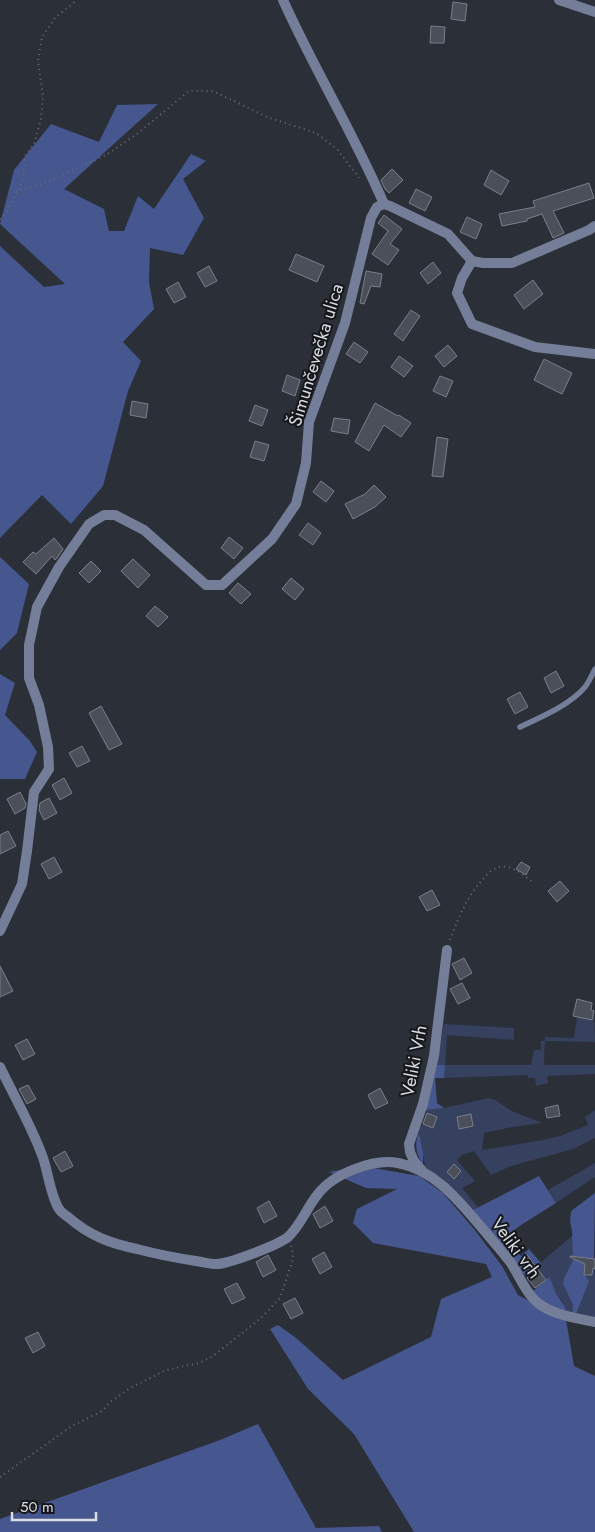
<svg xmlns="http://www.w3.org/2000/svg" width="595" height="1532" font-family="Jost,sans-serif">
<rect width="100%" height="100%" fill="#2b2f38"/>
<!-- green -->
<path fill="#36405f" d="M594,1011L595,1042L545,1041L544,1061L545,1065H595V1074L547,1076L548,1083L536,1086L535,1078H528V1075L444,1078V1065H437L444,1024L514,1028V1040L447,1035L445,1065H531L534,1050H541V1041H545V1037L574,1038L577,1017L592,1020Z
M488,1098L495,1100L512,1111L542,1123L512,1127L484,1133L482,1150L543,1140L560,1136L588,1125L585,1117L595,1110V1138L573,1149L511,1166L491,1175L474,1151L462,1155L457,1160L475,1181L462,1188L478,1207L471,1211L426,1169C425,1167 419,1134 419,1132C419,1129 421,1127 423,1124L433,1128L437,1117L427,1113L426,1110L444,1108Z
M595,1163V1177L556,1203L548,1190Z
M573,1235V1261L564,1278L563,1284L573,1305L572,1313L566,1312L563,1302L554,1291L549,1278L546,1280L538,1270L527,1278L524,1275L529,1270L539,1264Z
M593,1268L595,1269V1319L576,1314L584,1275H592Z"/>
<!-- forest -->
<path fill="#46568e" d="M158,104L64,189L104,209L109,231H124L138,196L154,209L191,154L206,161L183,179L204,218L183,255L150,248L149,282L154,309L123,342L141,361L128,391L103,486L71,524L42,495L0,538V246L44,287L65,284L0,224L14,170L51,124L99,142L117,105Z
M0,557L29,584L17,633L0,650Z
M0,674L15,683L5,715L30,741L37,752L25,779H0Z
M437,1065H445L444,1078H435L437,1103L444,1108L426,1110Z
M419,1133L423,1153V1164C416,1155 414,1143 419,1133Z
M362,1166L419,1176L443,1193L474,1229L502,1266L518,1295L566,1320L574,1366L595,1376V1532H414L354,1434L308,1389L270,1329L278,1325L295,1337L343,1380L431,1337L441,1299L492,1277L486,1264L373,1243L353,1223L357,1209L397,1189L366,1188L329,1172Z
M539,1176L556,1203L521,1225L503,1239L521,1256L529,1249L541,1263L529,1270L524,1275L471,1211Z
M595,1193L594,1259L585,1258L584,1274L589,1281L576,1314L572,1313L573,1305L563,1284L564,1278L573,1260L572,1231L570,1222L571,1211Z
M549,1277C552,1282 552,1284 554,1289C557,1298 565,1302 566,1312L541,1302L533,1291Z
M258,1424L316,1528L379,1526L382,1532H0V1519L220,1440Z"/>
<!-- building -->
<path fill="#4b4f59" stroke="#7a7f8a" d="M453,2L467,4L465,21L451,19Z
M431,26L445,27L444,43H430Z
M392,169L403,180L389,193L385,189L381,180Z
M491,170L509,181L501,195L484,185Z
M589,183L594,198L553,211L564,233L553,238L542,214L527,219V221L502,226L499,214L535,207L533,201Z
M416,189L432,197L425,211L409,203Z
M384,215L402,229L390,244L399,250L388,265L372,254L388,231L378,223Z
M467,217L482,224L476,239L460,232Z
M296,254L324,266L317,282L289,270Z
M433,262L441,273L428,284L420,273Z
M209,266L217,281L205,287L197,273Z
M366,271L382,274L380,287L371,286L364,304L360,303Z
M533,280L543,294L524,309L514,295Z
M178,282L186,297L174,303L166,289Z
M411,310L420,316L403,341L394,334Z
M354,342L368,352L360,363L346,354Z
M448,345L457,356L444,367L435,356Z
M399,356L413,366L404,377L391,367Z
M544,359L572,373L562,394L534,380Z
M287,375L300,380L295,396L282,391Z
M440,376L453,381L446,397L433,391Z
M132,401L148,404L146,418L130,415Z
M375,403L398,416L399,415L411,423L401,437L384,425L369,451L355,442Z
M255,405L268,410L262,426L249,421Z
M334,418L350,420L348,434L331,431Z
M437,437L448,439L443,477L432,476Z
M255,441L269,445L264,461L250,457Z
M321,481L334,491L326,502L313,492Z
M374,485L386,497L375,507L353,519L345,504L365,494Z
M308,523L321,533L313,545L299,535Z
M229,537L243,548L234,559L221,548Z
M54,538L63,549L57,558L55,560L52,556L36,574L23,562L33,552L36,554Z
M133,559L150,575L138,588L121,571Z
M91,561L101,571L89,583L79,573Z
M291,578L304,589L295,600L282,589Z
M238,583L251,594L241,604L229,593Z
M155,606L168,617L158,627L146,616Z
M556,671L564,686L551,693L544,678Z
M520,692L528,707L515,714L507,699Z
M101,706L122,744L109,750L89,713Z
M82,746L90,761L77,767L69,753Z
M64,778L72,793L60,800L52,785Z
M20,792L26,804L25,808L15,814L7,799Z
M49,798L57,813L44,820L39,810L40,803Z
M8,831L16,846L0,854V835Z
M54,857L62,872L49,879L41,864Z
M521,862L530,867L526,875L516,869Z
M560,881L569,891L557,902L548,891Z
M432,890L440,905L427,911L419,897Z
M464,958L472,973L460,980L452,964Z
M0,966L13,991L0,997Z
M462,983L470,998L458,1004L450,989Z
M577,999L592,1003L591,1010L594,1011L592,1020L573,1016Z
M27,1039L35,1054L23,1060L15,1045Z
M28,1085L36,1099L27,1104L19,1089Z
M380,1088L388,1103L375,1109L368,1095Z
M558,1105L560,1116L547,1118L545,1108Z
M427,1113L437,1117L433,1128L423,1124Z
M471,1114L473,1126L459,1129L457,1117Z
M65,1151L73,1166L61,1172L53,1158Z
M454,1164L461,1171L454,1179L447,1172Z
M269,1201L277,1216L264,1223L257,1208Z
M325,1206L333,1221L320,1228L313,1214Z
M324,1252L332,1267L320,1274L312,1259Z
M268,1255L276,1270L263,1277L256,1262Z
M527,1255L546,1280L535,1288L527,1278L538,1270L527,1269L520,1261Z
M570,1256L595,1259V1269L593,1268L592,1275H584L585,1264L570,1257Z
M237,1283L245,1298L232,1304L224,1289Z
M295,1298L303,1313L291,1319L283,1304Z
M38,1332L45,1346L33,1353L25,1338Z"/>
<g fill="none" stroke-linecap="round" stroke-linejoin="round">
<!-- path -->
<path stroke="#6a6d75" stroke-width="2" stroke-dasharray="1 4" stroke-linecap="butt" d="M16,192L43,184L106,155L137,134L189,91H213L267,117L316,133L337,149L359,178
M0,219L7,211L23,179L25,156L34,144L41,119L43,96L38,61L42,37L55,18L77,0
M450,940C460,915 465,899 484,878C490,871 497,865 507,867C516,868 526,878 534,883
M0,1477L72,1426L102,1411L109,1403L130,1388L166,1370L199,1363L213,1356L261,1318L280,1298L292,1262L293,1255L291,1246"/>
<!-- service -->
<path stroke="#757e98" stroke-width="5.5" d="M520,727C541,717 570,705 585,687C589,682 592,675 595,669"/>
<!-- minor -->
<path stroke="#757e98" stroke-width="10" d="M283,0C314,69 354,134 384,204
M559,0L595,12
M472,261L462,278L457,293L472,324L535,347L595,354
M0,931L22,884L27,851L34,792L49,769L48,747L39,705L29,678V645L37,607L59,567L89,524L104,515H115L144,530L206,585H222L272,539L296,504L306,463L309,422L345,323L371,218L377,207L384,204L390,206L448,234L472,261L483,263H512L589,230L595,226
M0,1067C14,1096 31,1125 42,1155C48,1170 50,1195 59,1209C61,1212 65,1215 68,1217C90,1236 109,1243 137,1249C156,1254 176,1258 196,1261C203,1262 210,1264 216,1264C229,1264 278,1245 288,1237C301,1225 307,1207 318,1194C333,1174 374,1158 398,1163C435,1170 459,1201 482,1228C492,1240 502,1251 511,1263C518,1274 527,1295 538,1303C553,1315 576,1318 595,1322
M423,1172L414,1161L410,1152L409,1144L423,1104L434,1056L447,950"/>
</g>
<g text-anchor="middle" stroke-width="4" stroke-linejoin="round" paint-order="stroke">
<!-- street labels -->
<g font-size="18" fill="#dadde3" stroke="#15171b">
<text transform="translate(316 355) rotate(-73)" y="6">Šimunčevečka ulica</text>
<text transform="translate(414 1061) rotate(-79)" y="6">Veliki Vrh</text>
<text transform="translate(516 1248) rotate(54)" y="6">Veliki vrh</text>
</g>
</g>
<!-- scale -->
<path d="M12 1512v8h84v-8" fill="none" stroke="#dadde3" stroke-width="2.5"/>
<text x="20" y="1512" font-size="15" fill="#dadde3" stroke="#15171b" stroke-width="4" paint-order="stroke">50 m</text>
</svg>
